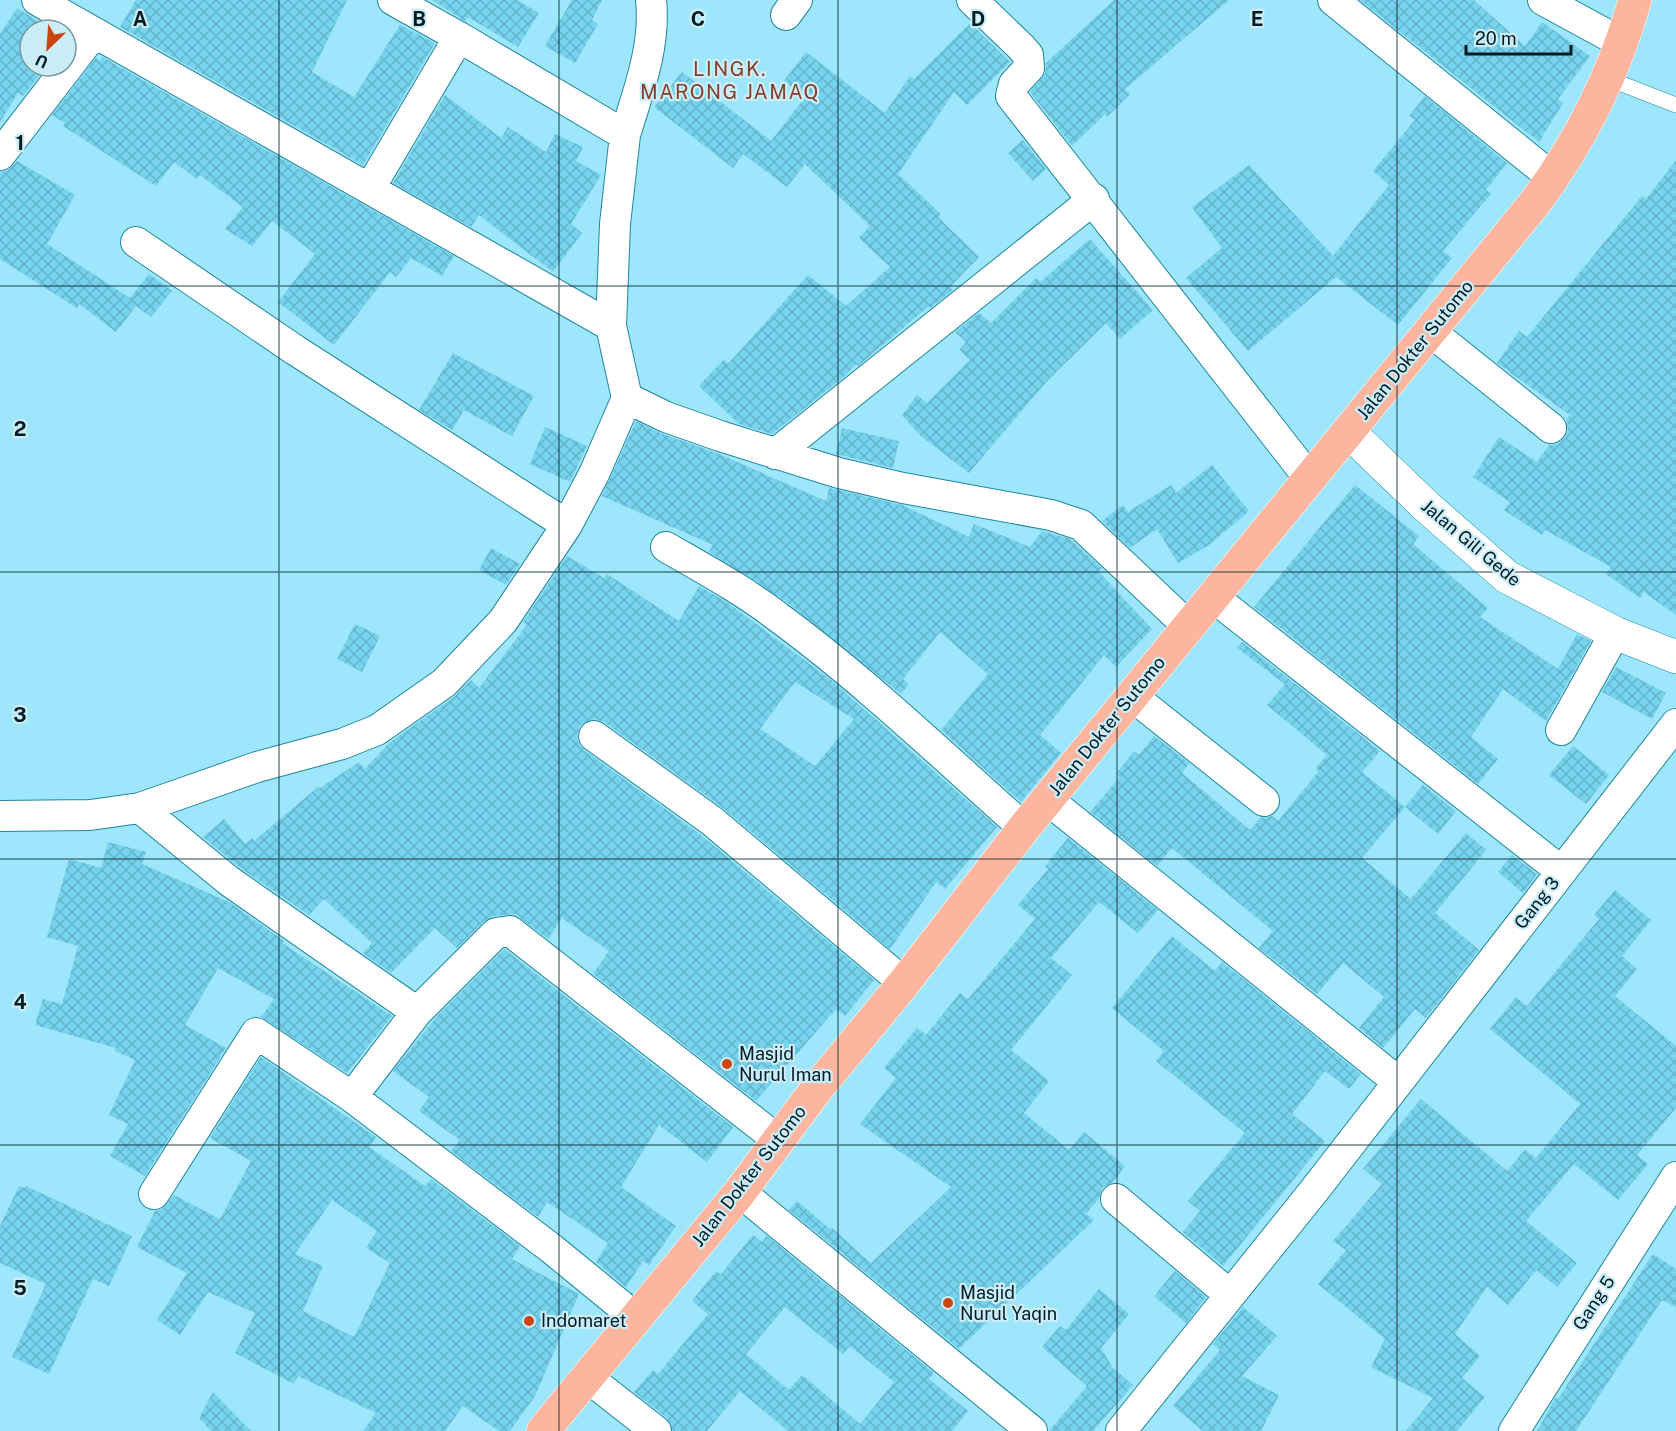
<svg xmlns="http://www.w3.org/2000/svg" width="1676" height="1431" font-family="'Public Sans',sans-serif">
<defs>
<pattern id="building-cross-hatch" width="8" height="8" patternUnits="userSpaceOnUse" patternTransform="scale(1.5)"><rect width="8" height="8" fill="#76d3ed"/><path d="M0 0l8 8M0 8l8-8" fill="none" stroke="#64b5cb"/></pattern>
</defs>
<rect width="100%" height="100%" fill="#9ee6fb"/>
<!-- building -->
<path fill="url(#building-cross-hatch)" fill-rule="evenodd" d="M136,0H347L312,72L354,97L400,25L435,43L363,165L120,27Z
M432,0H517L539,13L518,47L468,17L465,21Z
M572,0H602L592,20L598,24L575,63L545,46Z
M1114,0H1229L1125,89L1130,94L1107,117L1105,114L1072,146L1030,92L1045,74L1046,63Z
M1360,0H1474L1525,46L1542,22L1590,56L1558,99L1563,103L1539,142Z
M17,8L52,30H30V66H47L23,96L18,93L0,122V34Z
M970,23L1010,62L967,105L954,92L898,174L941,214L938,217L979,257L950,287L953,290L930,308L929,306L858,366L856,364L845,376L772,434L739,424L699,386L724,359L728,364L808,275L846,306L890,267L859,238L870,226L805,164L787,187L743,154L733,168L654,107L682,72L771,141L805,97L784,81L806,52L885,113L910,76L914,79Z
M102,57L454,256L442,276L411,258L396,277L390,272L334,345L278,302L315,254L272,221L252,246L225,229L243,207L200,175L197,179L174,162L156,186L63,126L65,123L52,115L96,58L100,61Z
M445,95L501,138L508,127L546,152L555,134L583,147L576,161L601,175L571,224L582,233L553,272L479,215L471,227L393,183Z
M1425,96L1507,163L1486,190L1491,194L1443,251L1452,258L1398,325L1336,277L1248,351L1186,278L1222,248L1192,207L1249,165L1333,256L1389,185L1373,171L1415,120L1409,116Z
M1023,140L1046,169L1033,181L1008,153Z
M1676,160V615L1644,592L1640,598L1606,574L1611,567L1545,530L1542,535L1504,510L1510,502L1473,477L1499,437L1537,462L1549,445L1558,444L1565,438L1568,430L1566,420L1570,415L1497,363L1519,331L1527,337L1642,196L1646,199Z
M17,161L75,195L47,244L130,298L149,274L172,291L151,317L136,306L116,332L79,304L77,308L0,259V172L7,171Z
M1090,239L1153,310L1120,339L1106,323L1047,381L969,473L921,436L902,415L917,395L927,403L970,360L959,350L966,342L955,332L979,313L991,323L1036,278L1040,282Z
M453,353L534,396L512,436L464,410L452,430L419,410Z
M636,421L660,433L719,454L826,501L829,488L902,505L969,537L974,524L1030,547L1042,531L1070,539L1102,568L1098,571L1152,629L1116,667L1104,655L1040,735L1061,753L1021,802L941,730L988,674L940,632L903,679L909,684L901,694L788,603L709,552L713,545L602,496Z
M545,427L587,446L570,482L530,464Z
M842,428L899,441L893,468L836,454Z
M1212,465L1249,511L1209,545L1178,563L1157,529L1130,548L1102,521L1123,505L1128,512L1171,485L1176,493Z
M1355,485L1419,536L1413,544L1488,608L1480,617L1558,669L1577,634L1591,641L1546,721L1503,689L1471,737L1498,759L1478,784L1254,607Z
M491,548L520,564L506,585L479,570Z
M567,556L604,578L607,574L679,621L699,586L728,603L831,680L997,827L945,889L936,882L890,949L722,807L604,722L595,719L580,725L577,735L579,744L584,750L701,835L874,980L845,1016L836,1009L756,1101L593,974L609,951L562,918L548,939L515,914L494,916L484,921L457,948L435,928L391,973L363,953L372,943L324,899L309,915L239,867L203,837L224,819L245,844L252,838L254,841L318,787L320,788L359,762L365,769L389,743L454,697L471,680L479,688L527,625L523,622ZM795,682L854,719L815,766L760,729Z
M355,624L380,636L362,672L337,659Z
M1242,642L1380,751L1362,772L1405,807L1423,785L1456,811L1438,834L1405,807L1362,858L1411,899L1466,833L1486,850L1435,913L1479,950L1426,1018L1415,1009L1383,1048L1359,1028L1384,997L1343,963L1317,994L1259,948L1273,931L1172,848L1157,866L1090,812L1120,777L1116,774L1134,751L1139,755L1154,736L1189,763L1182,773L1250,830L1260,818L1272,816L1278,821L1319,771L1316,768L1327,755L1267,705L1285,684L1237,648Z
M1616,667L1666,693L1652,719L1602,692Z
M1573,746L1609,775L1586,804L1549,775Z
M1068,838L1158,910L1138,933L1099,902L1051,958L1072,975L1011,1050L1049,1081L1024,1113L1069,1150L1084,1132L1125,1166L1112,1183L1102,1188L1099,1198L1086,1214L1094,1220L959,1349L789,1210L797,1201L830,1229L832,1228L871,1263L951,1187L860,1124L896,1078L884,1068L917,1028L926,1035L960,993L968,999L1035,919L1018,905L1048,869L1045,866Z
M108,842L146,852L142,864L229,902L284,941L282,943L392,1016L347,1073L261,1017L274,999L218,968L185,1025L226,1048L145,1176L110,1156L128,1124L109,1115L135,1060L115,1051L116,1048L35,1025L43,999L62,1004L78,946L47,937L69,859L101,868Z
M1512,855L1537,874L1523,893L1498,872Z
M1615,890L1651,920L1622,956L1637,969L1615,996L1676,1046V1108L1637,1155L1648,1164L1618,1200L1574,1164L1526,1221L1577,1263L1557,1287L1536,1270L1508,1305L1487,1287L1455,1334L1480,1356L1462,1378L1485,1397L1457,1431H1406L1433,1398L1371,1367L1385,1339L1318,1284L1346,1250L1333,1241L1382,1184L1363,1169L1421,1099L1507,1171L1525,1150L1536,1158L1580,1104L1490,1029L1516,997L1527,1006L1599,919L1594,915Z
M1172,936L1215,971L1222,962L1361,1074L1349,1089L1325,1071L1292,1114L1325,1141L1223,1266L1183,1232L1200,1211L1188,1201L1245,1133L1156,1061L1164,1051L1112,1008Z
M504,949L733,1127L707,1162L659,1125L621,1187L676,1226L649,1265L643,1261L626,1287L596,1262L608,1243L547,1202L538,1217L451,1151L460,1140L419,1111L429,1097L393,1071L437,1016Z
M261,1057L376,1137L369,1147L425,1186L431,1179L520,1246L512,1259L579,1294L535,1396L510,1431H499L463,1406L445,1431H363L376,1413L298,1376L294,1384L235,1353L255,1313L208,1292L180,1335L157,1320L187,1273L137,1247L155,1211L162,1209L174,1195L220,1219L251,1161L210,1138ZM332,1200L377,1231L366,1248L390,1263L354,1337L303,1311L323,1266L295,1254Z
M19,1186L25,1188L26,1186L132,1236L109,1286L93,1279L49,1374L12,1357L46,1284L0,1263V1226Z
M753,1235L762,1242L767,1236L934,1373L929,1379L968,1411L952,1431H788L740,1391L707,1431H673L667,1418L634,1392L653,1370L658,1374L708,1314L692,1301L716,1271L721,1274ZM785,1307L843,1354L850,1346L894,1382L860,1424L802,1375L789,1390L746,1354Z
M1653,1254L1676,1269V1307L1662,1300L1576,1431H1537L1556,1397L1558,1399Z
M1175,1271L1206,1297L1186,1323L1154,1296Z
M1099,1289L1129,1314L1101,1348L1113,1368L1133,1385L1093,1431H1049L1087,1386L1042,1347L1060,1326L1066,1330Z
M1243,1307L1277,1336L1242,1376L1279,1395L1261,1431H1203L1173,1406L1220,1350L1213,1344Z
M213,1392L251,1431H211L199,1418Z"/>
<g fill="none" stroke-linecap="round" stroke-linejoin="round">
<!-- service casing -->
<g stroke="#1d869f" stroke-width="16">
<path id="service" d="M1609,79L1676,105"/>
</g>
<!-- minor casing -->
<g stroke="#1d869f" stroke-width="32">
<path id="minor" d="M37,0L611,326
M972,0L1020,46L1028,55L1029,68L1014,84L1011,96L1309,478
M1333,0L1553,178
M1543,0L1622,43
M786,15L797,0
M625,135C638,92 656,46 651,0
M0,155L94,33
M370,188L459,37L393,0
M136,242L295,350L567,525
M1431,332L1551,428
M627,398L666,417L720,436L839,473L903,488L1051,515L1081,525L1188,626
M775,454L1094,199
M666,547C704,569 743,590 778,617C865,681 943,756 1024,828
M1213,597L1561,871
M1132,696L1264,801
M1561,730L1615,633
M594,736L712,821L904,983
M1047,799L1397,1081
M140,808L229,881L417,1012
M0,816L90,815L140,808L257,767L342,744L377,730L444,683L503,621L567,525L594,474L627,398L611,326L615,224L625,135L459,37
M352,1097L417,1012L496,933L510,931L778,1140
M740,1192L1032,1431
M154,1194L256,1033L352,1097L552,1249L635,1317
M1116,1199L1230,1295
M587,1377L656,1431
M1121,1431L1313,1192L1676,724
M1514,1431L1676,1177"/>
</g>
<!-- tertiary casing -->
<g stroke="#1d869f" stroke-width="34">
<path id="tertiary" d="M1349,432L1427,507L1507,577L1615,633L1676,657"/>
</g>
<!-- primary casing -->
<g stroke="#fff" stroke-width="34">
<path id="primary" d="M543,1431L740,1192L819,1086L904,983L1024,828L1534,204C1581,141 1614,75 1635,0"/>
</g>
<!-- service -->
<use href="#service" stroke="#fff" stroke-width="15"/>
<!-- minor -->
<use href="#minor" stroke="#fff" stroke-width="30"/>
<!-- tertiary -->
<use href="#tertiary" stroke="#fff" stroke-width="33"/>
<!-- primary -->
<use href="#primary" stroke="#fcb6a0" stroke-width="33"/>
</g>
<!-- grid -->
<path fill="none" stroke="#001b22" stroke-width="1.5" stroke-opacity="0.55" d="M279,0V1431M559,0V1431M838,0V1431M1117,0V1431M1397,0V1431M0,286H1676M0,572H1676M0,859H1676M0,1145H1676"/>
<!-- markers -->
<g fill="#cc4511" stroke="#cbedf7" stroke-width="2">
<circle cx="727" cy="1064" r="6"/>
<circle cx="948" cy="1303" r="6"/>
<circle cx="529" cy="1321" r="6"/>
</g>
<g text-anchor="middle" stroke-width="4.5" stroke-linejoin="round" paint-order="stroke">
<!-- street labels -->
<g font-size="18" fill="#001b22" stroke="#cbedf7">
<text transform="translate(1415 350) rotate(-51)" y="6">Jalan Dokter Sutomo</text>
<text transform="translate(1471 543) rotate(40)" y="6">Jalan Gili Gede</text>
<text transform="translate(1107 726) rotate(-51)" y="6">Jalan Dokter Sutomo</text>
<text transform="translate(1537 903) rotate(-52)" y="6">Gang 3</text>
<text transform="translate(749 1176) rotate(-52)" y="6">Jalan Dokter Sutomo</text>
<text transform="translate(1594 1303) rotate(-57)" y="6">Gang 5</text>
</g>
<!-- poi labels -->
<g font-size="18" fill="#001b22" stroke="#cbedf7" text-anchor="start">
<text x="739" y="1060">Masjid<tspan x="739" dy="21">Nurul Iman</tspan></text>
<text x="960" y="1299">Masjid<tspan x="960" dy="21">Nurul Yaqin</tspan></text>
<text x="541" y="1327">Indomaret</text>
</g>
<!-- neighbourhood labels -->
<g font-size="20" letter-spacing="1.5" fill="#833f2a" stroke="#cbedf7">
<text x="730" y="76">LINGK.<tspan x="730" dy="23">MARONG JAMAQ</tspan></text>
</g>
</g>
<g font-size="20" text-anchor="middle" font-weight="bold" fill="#001b22" stroke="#cbedf7" stroke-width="4.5" stroke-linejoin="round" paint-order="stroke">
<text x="140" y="26">A</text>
<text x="419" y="26">B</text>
<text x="698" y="26">C</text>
<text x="978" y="26">D</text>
<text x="1257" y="26">E</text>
<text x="20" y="150">1</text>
<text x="20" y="436">2</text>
<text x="20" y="722">3</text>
<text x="20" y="1009">4</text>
<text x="20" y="1295">5</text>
</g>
<!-- north arrow -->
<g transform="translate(48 48) rotate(205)"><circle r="28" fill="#cbedf7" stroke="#7a99a2" stroke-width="1.5"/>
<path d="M0-4.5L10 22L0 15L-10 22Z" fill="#cc4511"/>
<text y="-9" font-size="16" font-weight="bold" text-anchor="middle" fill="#001b22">U</text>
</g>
<!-- scale -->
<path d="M1466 45v9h105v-9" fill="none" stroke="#001b22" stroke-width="3"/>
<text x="1475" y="45" font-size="18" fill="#001b22" stroke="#cbedf7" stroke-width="4.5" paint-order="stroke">20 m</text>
</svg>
